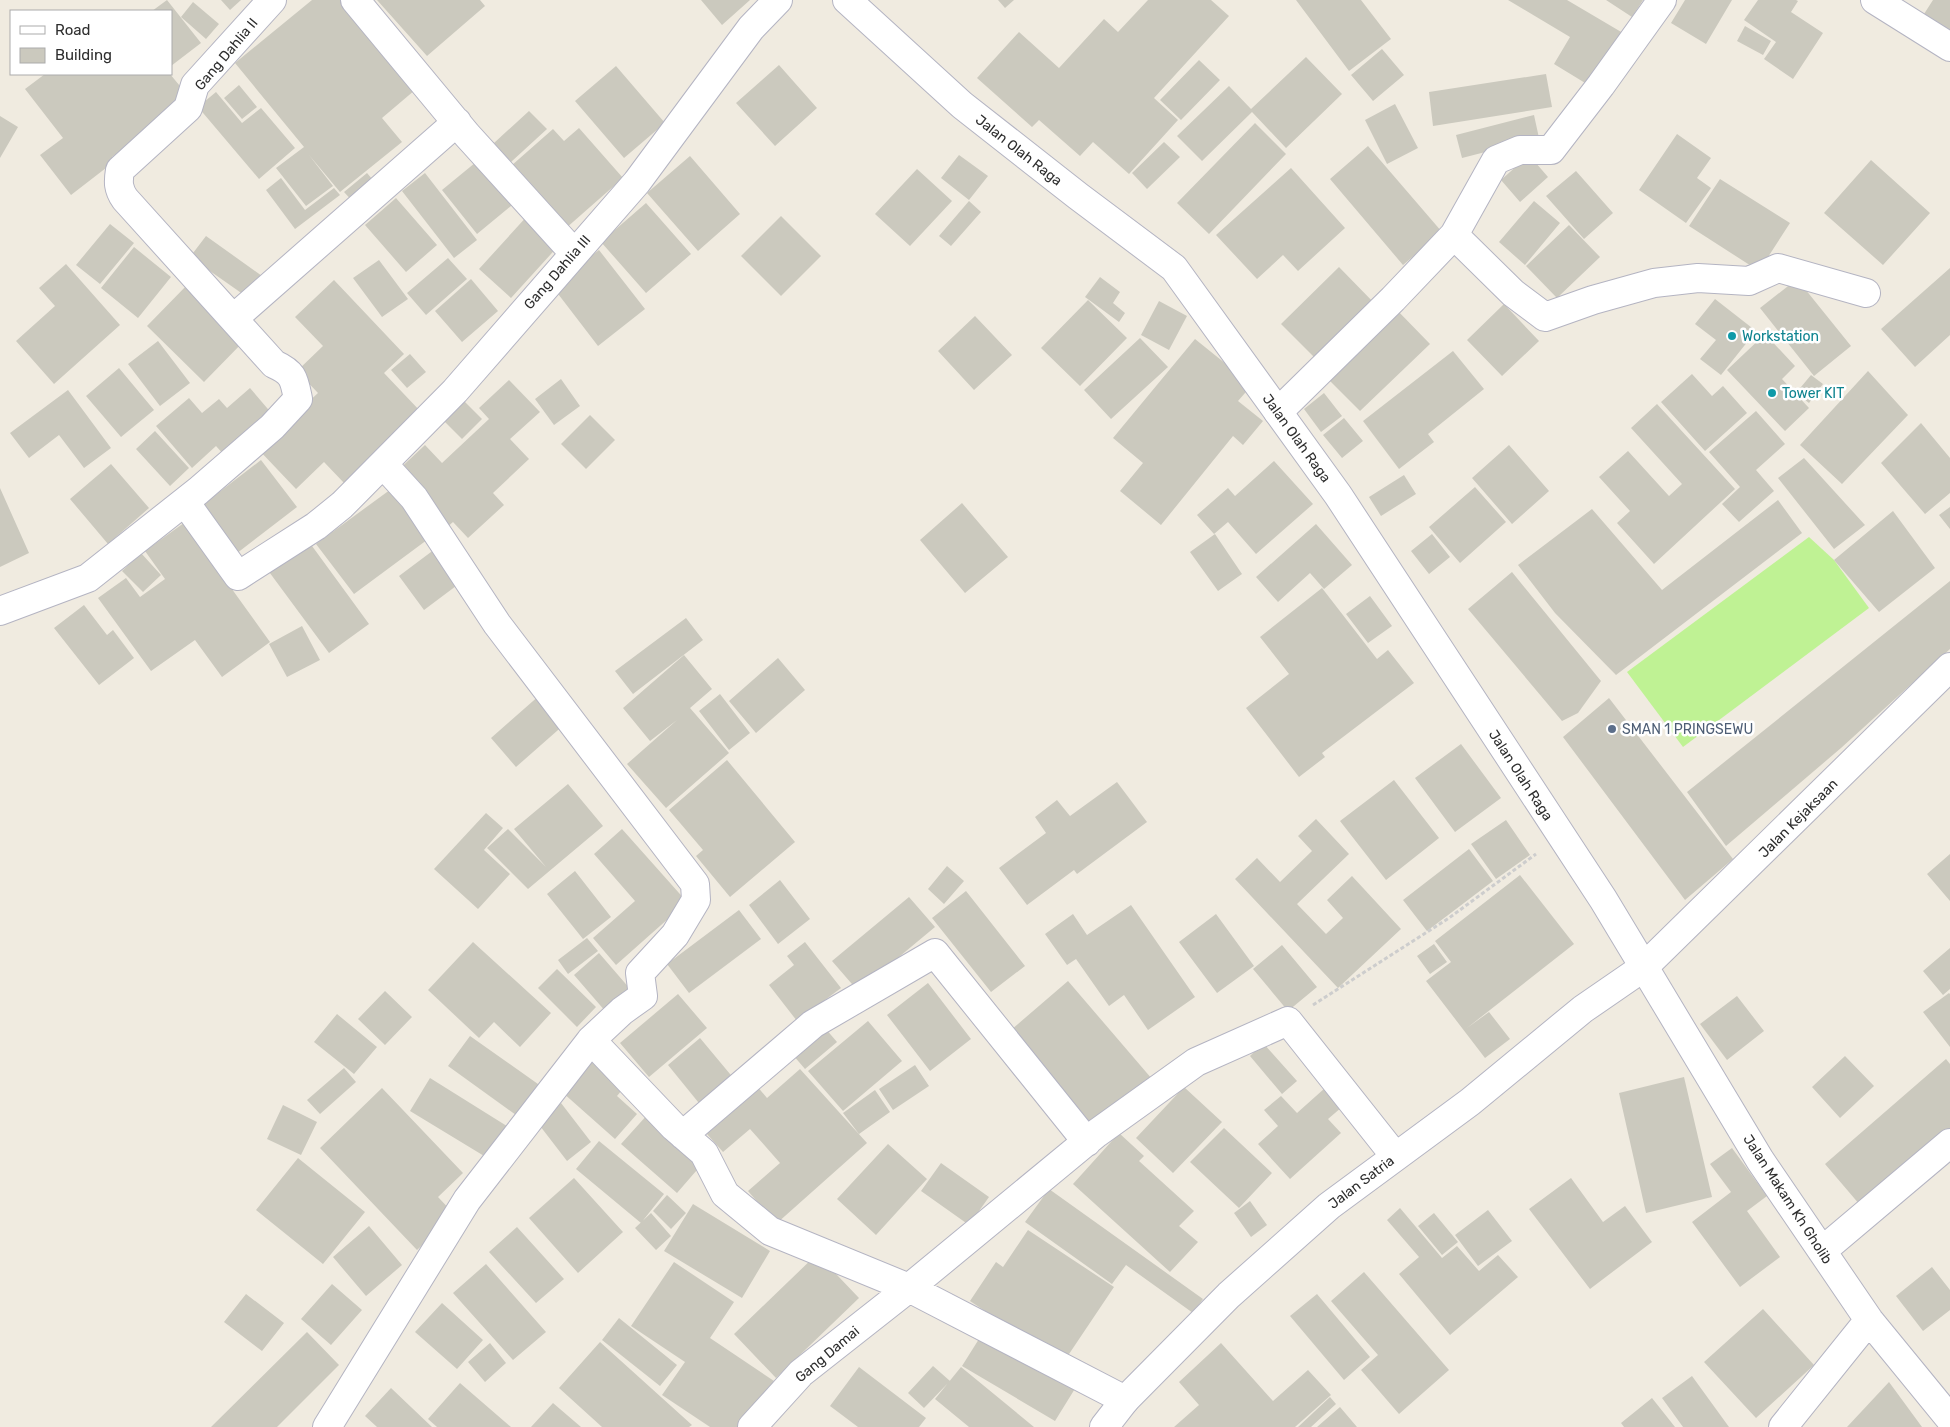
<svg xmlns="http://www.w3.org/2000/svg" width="1950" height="1427" font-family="Rubik,sans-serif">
<rect width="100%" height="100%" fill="#f0ebe0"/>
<!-- pitch -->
<path fill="#bff294" d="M1809,537L1834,560L1869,608L1683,747L1627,672Z"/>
<!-- building -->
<path fill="#cbc9be" d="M167,0L201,43L171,66V11H152Z
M221,0H241L230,10Z
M312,0H342L415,90L382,118L402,142L340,192L309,155L333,186L306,206L276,168L304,147L235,63Z
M377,0H480L485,6L427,56Z
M701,0H750L722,25Z
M998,0H1014L1005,8Z
M1148,0H1211L1229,16L1154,98L1178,120L1129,174L1093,142L1080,156L1039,120L1032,127L977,78L1019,32L1059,68L1104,19L1118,32Z
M1296,0H1361L1391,39L1349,71Z
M1508,0H1567L1628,36L1595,89L1554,64L1570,37Z
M1606,0H1643L1632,17Z
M1685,0H1732L1706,44L1671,23Z
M1758,0H1796L1798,1L1791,12L1823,33L1793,79L1764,59L1776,42L1744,20Z
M1933,0H1950V31L1924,14Z
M193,2L219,24L206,39L181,17Z
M1745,26L1771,41L1763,55L1737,41Z
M1382,49L1404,75L1373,101L1351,75Z
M1306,57L1342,94L1286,148L1252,112L1202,161L1177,136L1229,86L1251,109Z
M1199,60L1220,80L1181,120L1160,100Z
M779,65L817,108L775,146L736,103Z
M616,66L665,123L624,158L575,101Z
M45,74H170L189,97L112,157L115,161L71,195L40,155L63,138L25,89Z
M1546,74L1552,107L1433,126L1429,92Z
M239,85L257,107L242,119L224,98Z
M216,92L242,123L261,108L295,148L259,179L198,107Z
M1395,104L1418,148L1387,164L1365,120Z
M529,111L547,129L511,162L494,143Z
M1534,115L1539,138L1462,158L1456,135Z
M0,116L18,127L0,158Z
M1255,123L1286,154L1209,234L1177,203Z
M579,128L623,178L565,229L511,166L553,129L564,141Z
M1677,134L1711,158L1697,178L1711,188L1686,223L1639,190Z
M1164,142L1180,157L1147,189L1132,173Z
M1368,146L1442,232L1403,265L1330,179Z
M959,155L988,176L969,200L941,178Z
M1529,155L1548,177L1520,202L1501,180Z
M690,156L740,214L698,251L647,193Z
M481,158L517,201L477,234L442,190Z
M1871,160L1930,213L1883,265L1824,213Z
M1291,168L1345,228L1298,271L1283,255L1257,279L1216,235Z
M917,169L952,201L910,246L875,214Z
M1576,171L1613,213L1584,239L1546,196Z
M367,173L378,186L356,205L344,192Z
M425,173L477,240L454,258L402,191Z
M281,178L305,210L334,188L340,195L295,229L266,190Z
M1720,179L1790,223L1759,271L1689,226Z
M396,198L437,245L406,272L365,225Z
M969,201L981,212L951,246L939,236Z
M1534,201L1560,223L1525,265L1499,242Z
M646,203L691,254L646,293L601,242Z
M529,214L561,243L511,298L479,269Z
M781,216L821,256L781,296L741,256Z
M110,224L134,243L100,284L76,265Z
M1569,225L1600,257L1557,298L1526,266Z
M206,236L262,276L247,297L190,257Z
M134,247L171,277L138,318L101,288Z
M599,250L645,309L598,346L552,286Z
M448,258L467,279L426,315L407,293Z
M379,260L408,299L382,317L353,278Z
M66,264L120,325L54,384L16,341L55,306L39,288Z
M1339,267L1378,307L1320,363L1281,324Z
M1950,268V335L1915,367L1881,329Z
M1100,277L1120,292L1113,303L1125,313L1119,322L1085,297Z
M471,279L498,311L462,342L435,311Z
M1797,279L1851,346L1814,376L1760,308Z
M334,280L404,354L384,373L421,412L345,484L324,462L296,489L258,449L318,393L297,371L323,346L295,317Z
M189,283L246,339L204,382L147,326Z
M1715,299L1756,331L1721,375L1700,359L1716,340L1695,324Z
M1088,300L1127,338L1080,386L1041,348Z
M1159,301L1187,316L1169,350L1141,335Z
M1504,304L1539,341L1502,376L1467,340Z
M1395,308L1430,344L1360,411L1325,376Z
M975,316L1012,355L974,390L938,351Z
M1765,334L1795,366L1782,379L1809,408L1785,431L1727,370Z
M1140,338L1168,367L1111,419L1084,390Z
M1195,339L1252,385L1238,401L1263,421L1243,445L1233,436L1161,525L1120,491L1143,463L1113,438Z
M158,341L190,383L160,406L128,364Z
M1453,351L1484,389L1428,434L1434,442L1399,469L1363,421Z
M410,354L426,372L407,388L391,370Z
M119,368L154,410L121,437L86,396Z
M1868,371L1908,415L1842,484L1800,445Z
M1692,374L1712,396L1723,386L1747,413L1705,451L1661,402Z
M1811,375L1823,384L1809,403L1796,393Z
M561,379L580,406L554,425L535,399Z
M509,380L540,412L510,439L529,459L493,493L504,505L468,538L453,522L446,528L394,474L425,445L442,463L489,419L479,408Z
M250,388L273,415L225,456L216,446L192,468L156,426L189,398L202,413L219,399L227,408Z
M68,390L111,448L84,468L59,435L29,458L10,433Z
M1324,393L1342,416L1321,432L1304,409Z
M464,401L482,419L462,439L444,421Z
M1657,404L1735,489L1654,564L1617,523L1630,511L1599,477L1628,451L1669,496L1682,484L1631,428Z
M1756,411L1785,444L1756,470L1774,491L1739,522L1722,504L1740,487L1709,452Z
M590,415L615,440L586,469L561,444Z
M1344,418L1363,441L1342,458L1323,435Z
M1921,423L1950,458V493L1925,514L1881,463Z
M155,431L189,468L170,486L136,449Z
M1509,445L1549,491L1512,524L1472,478Z
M1804,458L1865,525L1834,549L1778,478Z
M261,460L297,507L232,557L196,510Z
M1274,461L1313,504L1256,554L1228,522L1214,534L1197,515L1228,488L1235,496Z
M111,464L149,508L108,544L70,499Z
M1404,475L1416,494L1381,516L1369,497Z
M398,484L435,534L354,594L316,544Z
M1475,487L1506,522L1460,563L1429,527Z
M0,488L29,553L0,567Z
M1778,500L1802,533L1616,675L1555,613L1518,565L1592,509L1662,590Z
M962,503L1008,557L965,593L920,540Z
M1950,507V529L1939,515Z
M1893,511L1935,568L1879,612L1834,560Z
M188,520L211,560L270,642L222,677L195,640L151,671L98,598L126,578L140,597L165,579L145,551Z
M1316,524L1352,565L1324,589L1310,573L1278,602L1256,577Z
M1215,534L1242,574L1218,591L1190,552Z
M1432,534L1450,557L1429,574L1411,551Z
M304,535L369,624L329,653L264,565Z
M439,546L464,580L424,610L399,576Z
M141,553L161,575L143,592L122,571Z
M1512,572L1601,681L1578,713L1562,721L1468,609Z
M1950,581V649L1841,748L1726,846L1687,792Z
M1322,588L1377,659L1388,650L1414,683L1322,753L1325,757L1299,777L1246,708L1289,674L1260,637Z
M1370,596L1392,626L1368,643L1346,614Z
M84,605L107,635L113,630L134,658L99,685L54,628Z
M686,618L703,640L633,694L615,671Z
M302,626L320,660L287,677L269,644Z
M684,655L712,689L690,708L729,753L666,808L627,764L677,720L650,741L623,708Z
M778,658L805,690L756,733L729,701Z
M541,694L566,723L516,767L491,738Z
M720,694L750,733L729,750L699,711Z
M1609,698L1733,859L1685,900L1563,737Z
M1461,744L1501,798L1455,832L1415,778Z
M727,760L795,842L730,897L696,856L703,850L669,810Z
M1394,780L1439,838L1386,880L1340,821Z
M1117,782L1147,822L1077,874L1074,870L1027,905L999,868L1046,833L1035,817L1057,800L1070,816Z
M568,784L603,826L528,889L487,848L508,829L546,867L514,829Z
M486,813L503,828L484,850L510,874L478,909L434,869Z
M1316,819L1349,854L1297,904L1326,934L1343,918L1327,900L1352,876L1401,929L1338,988L1235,879L1257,858L1280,882L1312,851L1298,836Z
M1506,820L1530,855L1496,879L1471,844Z
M622,829L687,902L616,965L593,938L635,901L594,854Z
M1469,849L1493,881L1427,931L1403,900Z
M1950,854V901L1927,874Z
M947,866L964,881L944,904L928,889Z
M575,871L611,917L583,939L547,894Z
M1520,875L1574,944L1467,1028L1489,1012L1510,1039L1485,1058L1426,981L1451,962L1435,941Z
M780,880L810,919L778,944L749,905Z
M966,891L1025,966L991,992L932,918Z
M909,897L935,927L858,991L832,961Z
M1131,905L1195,997L1148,1030L1124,995L1109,1006L1076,959L1067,965L1045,934L1073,914L1087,935Z
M739,910L761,939L689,993L667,964Z
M1216,914L1254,966L1217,993L1179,942Z
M587,938L598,951L568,974L558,960Z
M473,942L551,1013L520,1047L494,1022L479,1038L428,990Z
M805,942L841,988L797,1021L769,985L794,965L787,956Z
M1434,944L1447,962L1430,974L1417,956Z
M1282,945L1317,987L1288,1011L1253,969Z
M1950,948V989L1943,995L1923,971Z
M599,953L631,990L606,1012L574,975Z
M557,969L596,1007L577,1027L538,988Z
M1068,981L1152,1079L1094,1128L1011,1030Z
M928,983L971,1039L930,1071L887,1015Z
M385,991L412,1017L385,1045L358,1019Z
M1949,993L1950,994V1047L1923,1012Z
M678,994L707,1028L649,1077L620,1043Z
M1737,996L1764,1031L1727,1060L1700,1024Z
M337,1014L377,1047L354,1074L314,1042Z
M819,1021L837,1042L805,1069L787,1048Z
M868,1021L902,1061L843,1111L808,1071Z
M470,1036L545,1089L523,1120L448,1066Z
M700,1038L740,1086L707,1113L668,1065Z
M1263,1043L1297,1081L1282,1094L1250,1056Z
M593,1056L626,1085L617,1096L637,1114L615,1139L562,1092Z
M1845,1056L1874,1086L1840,1118L1812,1087Z
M1946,1059L1950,1064V1128L1860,1205L1825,1164Z
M915,1065L929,1086L893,1110L879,1089Z
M344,1068L356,1082L320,1114L307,1100Z
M800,1069L867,1143L776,1224L748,1191L780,1163L750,1129L723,1152L699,1125L751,1079L767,1098Z
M1684,1077L1712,1197L1646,1213L1619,1093Z
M430,1078L513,1130L494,1162L410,1111Z
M1184,1087L1222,1122L1173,1173L1136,1138Z
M382,1088L463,1173L438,1197L455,1215L417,1250L320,1148Z
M1325,1088L1342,1107L1328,1119L1341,1133L1290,1179L1258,1144L1278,1126L1264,1110L1281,1096L1297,1113Z
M875,1090L890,1112L859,1134L843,1113Z
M561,1103L591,1142L567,1161L537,1122Z
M283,1105L317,1122L301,1155L267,1139Z
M648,1114L703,1163L677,1193L621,1144Z
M1224,1128L1272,1173L1239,1208L1190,1162Z
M1119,1133L1144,1156L1139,1161L1194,1211L1179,1226L1198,1242L1170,1272L1073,1184Z
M599,1141L664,1194L641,1223L576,1169Z
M888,1144L927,1179L876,1235L837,1199Z
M1732,1148L1767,1196L1747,1211L1780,1257L1740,1287L1692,1222L1731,1192L1710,1164Z
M298,1158L365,1212L323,1264L256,1210Z
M941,1163L989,1197L969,1225L921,1191Z
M574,1178L623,1232L578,1273L529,1218Z
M1571,1178L1603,1222L1625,1206L1652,1242L1590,1289L1529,1209Z
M1049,1189L1203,1299L1193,1313L1126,1265L1112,1284L1025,1222Z
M667,1195L686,1213L671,1229L653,1211Z
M1250,1201L1267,1225L1251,1237L1234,1213Z
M693,1204L770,1251L742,1298L664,1251Z
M1400,1208L1442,1258L1457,1246L1479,1271L1498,1255L1518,1277L1450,1335L1399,1274L1419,1257L1387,1220Z
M1488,1210L1512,1241L1478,1266L1455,1235Z
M651,1213L671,1236L656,1250L635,1228Z
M1434,1213L1458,1242L1442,1255L1418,1226Z
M369,1226L402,1265L366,1296L333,1257Z
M517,1227L564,1279L536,1303L489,1252Z
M1028,1230L1114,1287L1063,1363L970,1301L996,1262L1003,1267Z
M817,1254L859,1298L776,1378L734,1334Z
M674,1262L734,1302L710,1338L774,1381L744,1427H710L662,1395L685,1362L631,1326Z
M486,1264L546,1332L513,1360L453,1293Z
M1932,1267L1950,1290V1310L1923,1331L1896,1296Z
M1364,1272L1449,1370L1399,1414L1361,1370L1378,1355L1331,1301Z
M332,1284L362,1310L331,1345L301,1319Z
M246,1294L284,1323L262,1351L224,1322Z
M1317,1294L1370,1357L1344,1380L1290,1316Z
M442,1303L483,1340L457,1369L415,1332Z
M1763,1309L1814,1365L1756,1418L1704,1362Z
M619,1318L677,1365L660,1386L602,1340Z
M984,1331L1076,1387L1055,1421L962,1366Z
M307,1332L339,1365L277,1427H211Z
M600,1342L692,1425L689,1427H602L559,1388Z
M490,1343L506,1363L485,1382L468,1362Z
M1221,1343L1273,1401L1308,1370L1331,1395L1295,1427H1174L1199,1405L1179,1382Z
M933,1366L950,1381L924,1408L908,1393Z
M859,1367L926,1418L919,1427H858L830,1406Z
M961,1367L1034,1427H969L935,1399Z
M1692,1376L1729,1427H1683L1662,1398Z
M1889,1382L1922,1427H1847Z
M460,1383L511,1427H437L428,1419Z
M391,1388L432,1427H377L365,1416Z
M1330,1397L1336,1404L1311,1427H1298Z
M1652,1398L1675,1427H1624L1621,1423Z
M553,1403L581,1427H531Z
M1340,1407L1357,1427H1317Z"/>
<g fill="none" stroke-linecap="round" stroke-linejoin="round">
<!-- minor casing -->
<g stroke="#b4b4c2" stroke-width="30">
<path id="minor" d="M355,0L467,135L574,253
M1875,0L1950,47
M1454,235L1513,293L1545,317L1593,300L1654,283L1698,278L1749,281L1778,268L1866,293
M234,318L457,122
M1278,412L1393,299L1454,235L1496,160L1520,150H1551L1601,85L1662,0
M185,502L238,576L316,526L342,505L455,391L637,182L751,28L778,0
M0,611L88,578L198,491L272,427L298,399C294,379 294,373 274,364L125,199C118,189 118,182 120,170L188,108L195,85L272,0
M1950,667L1644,967L1760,1160L1869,1320L1950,1419
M591,1040L674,1127L704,1153L725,1194L770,1231L909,1288L1125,1400
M683,1135L813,1024L935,953L1087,1142
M1822,1251L1950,1143
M327,1427L467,1200L591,1040L622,1011L643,996L640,973L675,935L696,900L695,884L497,624L414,498L383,464
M752,1427L801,1373L909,1288L1097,1133L1196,1062L1288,1021L1395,1156
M1783,1427L1869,1320"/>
</g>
<!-- tertiary casing -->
<g stroke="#b4b4c2" stroke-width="30">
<path id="tertiary" d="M847,0L962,105L1078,196L1174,268L1338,495L1603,899L1644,967L1583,1009L1470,1102L1329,1206L1229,1295L1125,1400L1104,1427"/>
</g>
<!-- path -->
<path stroke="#cdcdcd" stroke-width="3" stroke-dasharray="4 2.5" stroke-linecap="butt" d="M1313,1005L1449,918L1536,854"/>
<!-- minor -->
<use href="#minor" stroke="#fff" stroke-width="28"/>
<!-- tertiary -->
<use href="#tertiary" stroke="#fff" stroke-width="28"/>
</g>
<!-- markers -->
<g fill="#0f9aa8" stroke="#fff" stroke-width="2">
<circle cx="1732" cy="336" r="5"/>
<circle cx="1772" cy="393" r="5"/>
</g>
<circle fill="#5c6f8a" stroke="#fff" stroke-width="2" cx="1612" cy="729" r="5"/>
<g text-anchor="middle" stroke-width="5" stroke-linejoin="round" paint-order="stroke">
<!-- street labels -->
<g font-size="14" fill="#2e2e2e" stroke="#fff">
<text transform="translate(226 54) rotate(-50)" y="5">Gang Dahlia II</text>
<text transform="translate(1019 150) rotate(38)" y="5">Jalan Olah Raga</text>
<text transform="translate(557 272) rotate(-49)" y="5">Gang Dahlia III</text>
<text transform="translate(1297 438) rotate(54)" y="5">Jalan Olah Raga</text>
<text transform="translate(1521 775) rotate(57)" y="5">Jalan Olah Raga</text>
<text transform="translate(1798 818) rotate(-45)" y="5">Jalan Kejaksaan</text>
<text transform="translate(1361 1182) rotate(-37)" y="5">Jalan Satria</text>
<text transform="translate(1788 1199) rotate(57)" y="5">Jalan Makam Kh Gholib</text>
<text transform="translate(827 1354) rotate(-40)" y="5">Gang Damai</text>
</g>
<!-- culture labels -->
<g font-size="14" fill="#0d838f" stroke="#fff" text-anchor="start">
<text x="1742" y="341">Workstation</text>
<text x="1782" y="398">Tower KIT</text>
</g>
<!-- service labels -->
<g font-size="14" fill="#4e5e75" stroke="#fff" text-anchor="start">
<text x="1622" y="734">SMAN 1 PRINGSEWU</text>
</g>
</g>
<!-- legend -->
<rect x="10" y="10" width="162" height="65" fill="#ffffff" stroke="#ababab"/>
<rect x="20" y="26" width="25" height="8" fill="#ffffff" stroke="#ababab"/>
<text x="55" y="35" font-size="15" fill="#2e2e2e">Road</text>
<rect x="20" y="48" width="25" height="15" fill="#cbc9be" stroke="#ababab"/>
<text x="55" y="60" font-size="15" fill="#2e2e2e">Building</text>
</svg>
